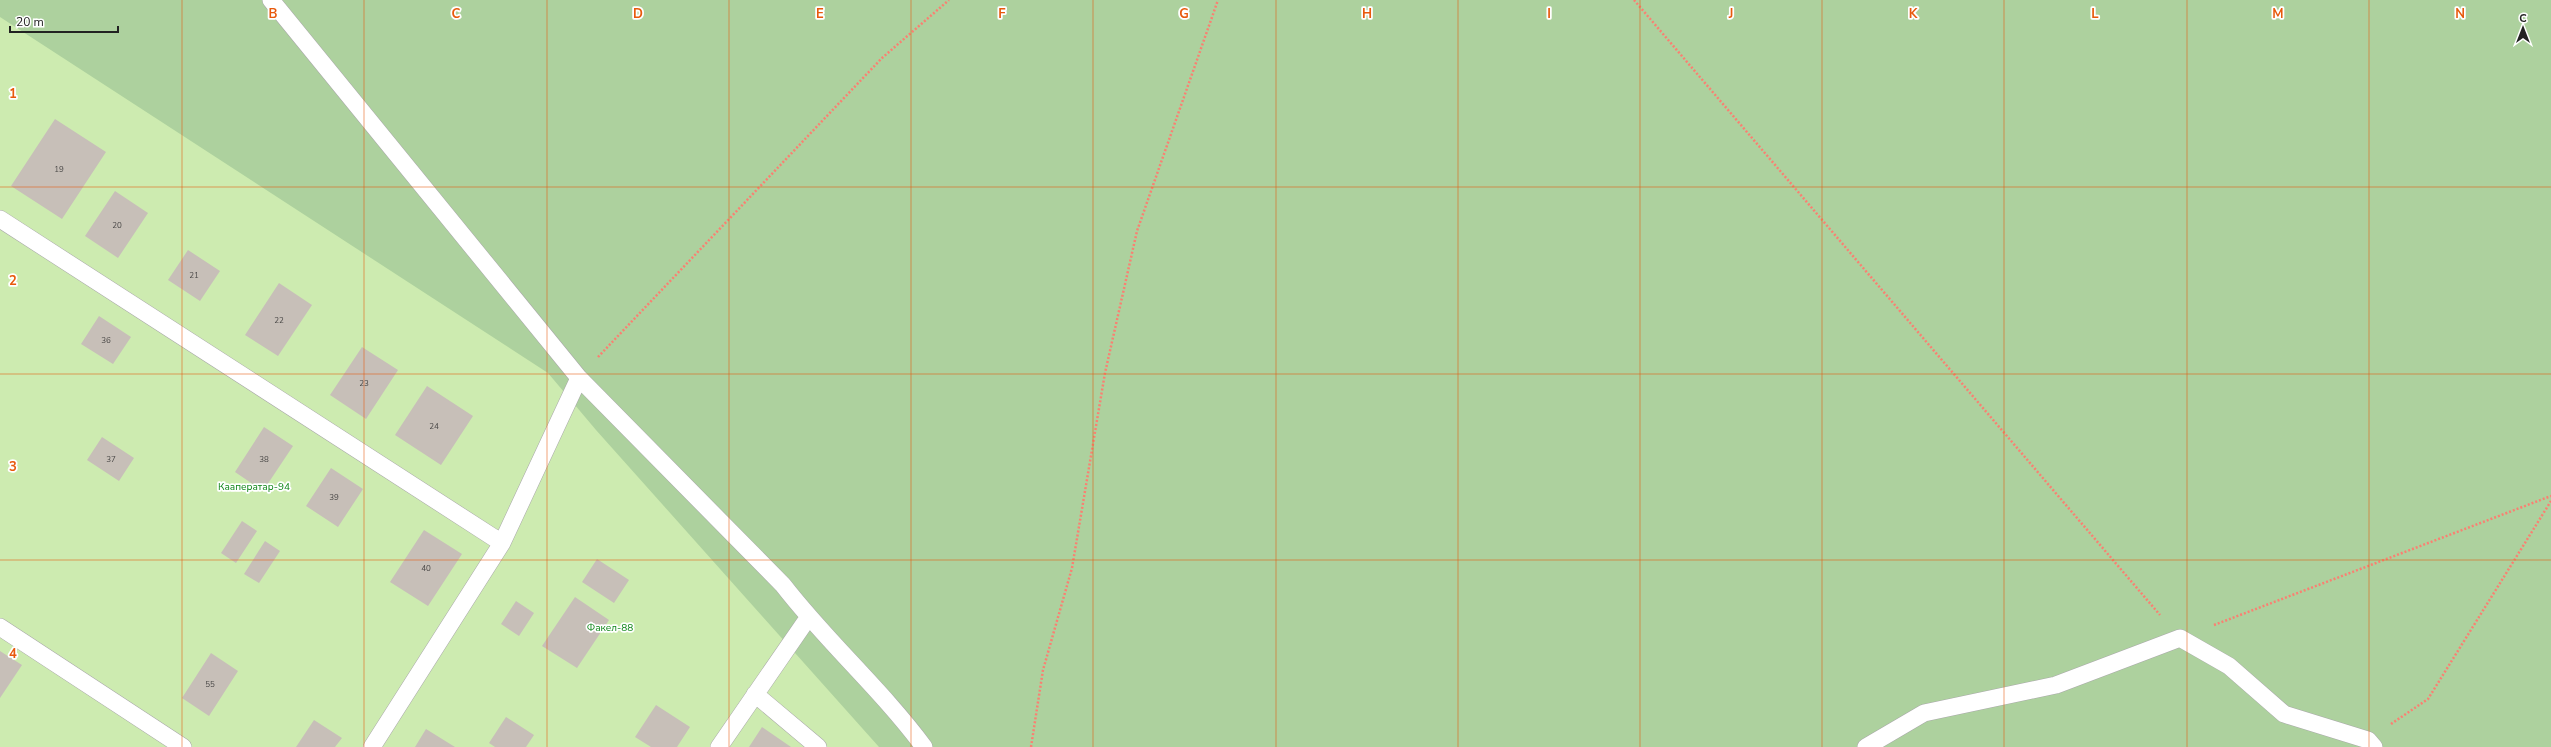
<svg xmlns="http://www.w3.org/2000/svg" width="2551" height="747" font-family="'Nunito Sans',sans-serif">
<rect width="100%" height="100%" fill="#f2efe9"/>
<!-- grass -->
<path fill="#cdebb0" d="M0,0H2551V747H0Z"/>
<!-- forest -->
<path fill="#add19e" d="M0,0H2551V747H879L596,430L548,373L0,17Z"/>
<!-- building -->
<path fill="#c7bfb8" d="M55,119L106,152L62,219L11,186Z
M115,191L148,213L118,258L85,236Z
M188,250L220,271L200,301L168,280Z
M279,283L312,305L278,356L245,335Z
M99,316L131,337L113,364L81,344Z
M362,347L398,370L366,419L330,395Z
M427,386L473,416L441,465L395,435Z
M264,427L293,446L263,491L235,472Z
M102,437L134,458L119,481L87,460Z
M331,468L363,489L338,527L306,506Z
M242,521L257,531L236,563L221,553Z
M424,530L462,554L428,606L390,582Z
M265,541L280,551L259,583L244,574Z
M597,559L629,580L614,603L582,582Z
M575,597L609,620L577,668L542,646Z
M516,601L534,613L519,636L501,624Z
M0,651L22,665L0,698Z
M211,653L238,671L209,716L182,698Z
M656,705L690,727L677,747H651L635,737Z
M506,717L534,735L526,747H495L489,743Z
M314,720L342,738L335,747H296Z
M762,727L791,747H749Z
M426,729L455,747H415Z"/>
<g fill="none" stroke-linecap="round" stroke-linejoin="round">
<!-- service casing -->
<g stroke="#a9a9a9" stroke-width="18">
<path id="service" d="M271,0L579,378L783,585C827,642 881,689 924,747
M0,219L502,543
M0,627L183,747
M755,694L818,747
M372,747L502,543L579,378
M719,747L808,618
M1866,747L1924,713L2056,685L2180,638L2229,666L2284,714L2368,740L2374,747"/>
</g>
<!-- path -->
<path stroke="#fa8072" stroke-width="2.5" stroke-dasharray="2 2" stroke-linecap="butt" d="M1634,0L2160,615
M598,357L882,58L949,0
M2214,625L2551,496
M2391,724L2428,699L2551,501
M1031,747L1043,670L1072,568L1105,373L1137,231L1218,0"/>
<!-- service -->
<use href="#service" stroke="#fff" stroke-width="17"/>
</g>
<!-- grid -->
<path fill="none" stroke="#e8590c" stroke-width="1" stroke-opacity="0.55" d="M182,0V747M364,0V747M547,0V747M729,0V747M911,0V747M1093,0V747M1276,0V747M1458,0V747M1640,0V747M1822,0V747M2004,0V747M2187,0V747M2369,0V747M0,187H2551M0,374H2551M0,560H2551"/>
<g text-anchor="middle" stroke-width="3.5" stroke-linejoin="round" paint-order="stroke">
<!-- number labels -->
<g font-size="8" fill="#4b4948">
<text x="59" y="172">19</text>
<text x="117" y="228">20</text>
<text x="194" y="278">21</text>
<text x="279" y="323">22</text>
<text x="106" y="343">36</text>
<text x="364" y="386">23</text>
<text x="434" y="429">24</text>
<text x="111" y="462">37</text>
<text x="264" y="462">38</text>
<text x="334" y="500">39</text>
<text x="426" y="571">40</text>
<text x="210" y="687">55</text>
</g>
<!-- park labels -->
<g font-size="10" fill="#0c8416" stroke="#fff">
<text x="254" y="490">Кааператар-94</text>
<text x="610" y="631">Факел-88</text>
</g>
</g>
<g font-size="13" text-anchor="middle" font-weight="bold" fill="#e8590c" stroke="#fff" stroke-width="3.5" stroke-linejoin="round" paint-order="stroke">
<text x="273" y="18">B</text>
<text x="456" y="18">C</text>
<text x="638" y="18">D</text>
<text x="820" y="18">E</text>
<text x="1002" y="18">F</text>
<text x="1184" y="18">G</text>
<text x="1367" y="18">H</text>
<text x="1549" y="18">I</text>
<text x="1731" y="18">J</text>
<text x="1913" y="18">K</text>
<text x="2095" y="18">L</text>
<text x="2278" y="18">M</text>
<text x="2460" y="18">N</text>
<text x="13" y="98">1</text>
<text x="13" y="285">2</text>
<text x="13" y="471">3</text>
<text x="13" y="658">4</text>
</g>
<!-- north arrow -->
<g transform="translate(2523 28)" stroke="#ffffff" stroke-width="3" paint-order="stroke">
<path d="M0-3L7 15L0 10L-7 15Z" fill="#222222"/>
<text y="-6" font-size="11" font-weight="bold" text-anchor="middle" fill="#222222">С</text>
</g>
<!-- scale -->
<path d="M10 26v6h108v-6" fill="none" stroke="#222222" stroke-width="2"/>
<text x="16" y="26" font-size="12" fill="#222222" stroke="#ffffff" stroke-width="3" paint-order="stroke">20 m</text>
</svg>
